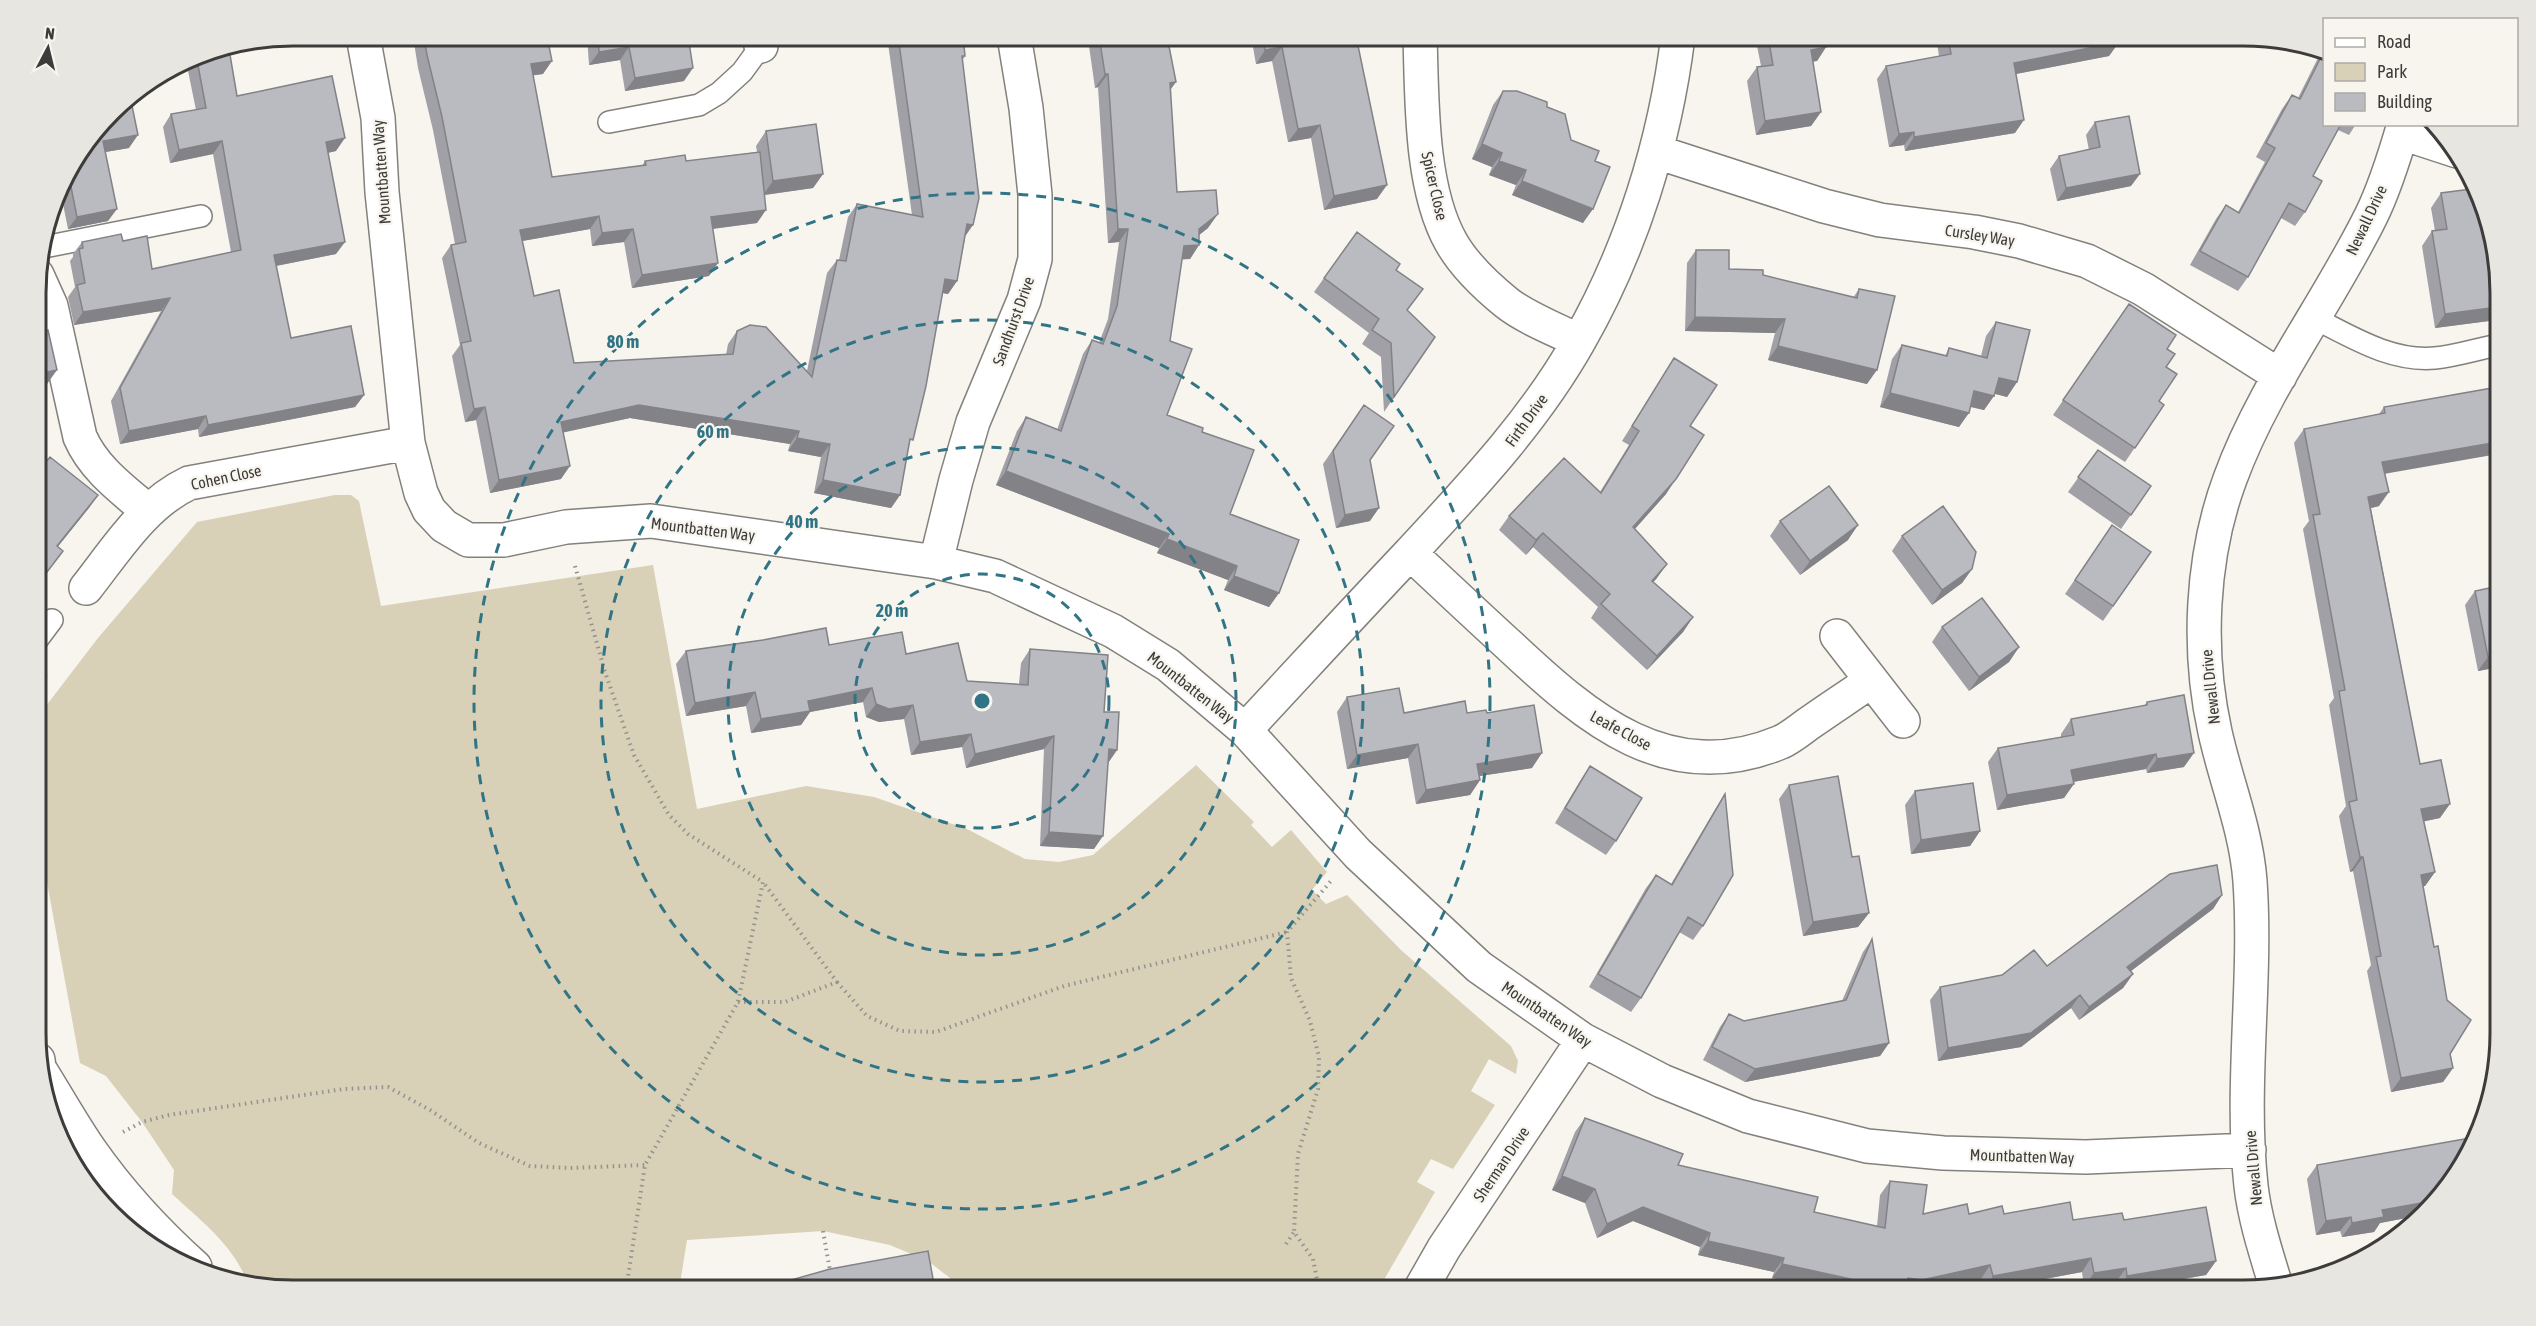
<svg xmlns="http://www.w3.org/2000/svg" width="2536" height="1326" font-family="'Asap Condensed',sans-serif">
<rect width="100%" height="100%" fill="#f7f5ee"/>
<!-- green -->
<path fill="#d8d0b7" d="M335,495H351L359,501L381,606L653,565L697,809L806,786L874,797L967,829L1025,859L1059,862L1093,855L1196,765L1254,822L1251,825L1272,847L1291,830L1327,872L1312,890L1326,904L1347,895L1401,950L1511,1046L1518,1061L1516,1074L1489,1059L1471,1091L1495,1105L1453,1169L1431,1159L1417,1182L1435,1192L1378,1290H959L950,1278L928,1261L890,1245L823,1231L687,1240L679,1290H293L246,1279C232,1244 199,1219 172,1194L174,1170L142,1122L106,1076L80,1063L38,833L39,715L98,638L197,522Z"/>
<g fill="none" stroke-linecap="round" stroke-linejoin="round">
<!-- service casing -->
<g stroke="#83817b" stroke-width="24">
<path id="service" d="M609,122L699,105L719,93L742,72L761,46
M44,247L201,216
M2314,318C2352,337 2391,362 2435,358C2456,356 2477,349 2498,345
M37,640L52,620"/>
</g>
<!-- minor casing -->
<g stroke="#83817b" stroke-width="36">
<path id="minor" d="M363,36L378,118L382,192L408,443L421,493L429,510L444,526L468,540H504L566,527L651,521L936,562L995,576L1113,631L1168,665L1245,730L1358,854L1479,967L1583,1040L1662,1081L1748,1116L1867,1146L1943,1153L2086,1157L2249,1150
M760,36L761,46
M1420,36C1422,98 1420,187 1451,242C1464,265 1486,286 1507,303C1526,318 1557,330 1579,341
M2402,133L2457,151
M1657,152L1824,206L1880,220L1974,232L2019,241L2087,261L2143,289L2280,376
M37,275L51,306L80,437C94,469 122,489 148,511
M1410,553C1443,584 1476,615 1510,646C1588,719 1668,789 1781,742C1792,737 1802,728 1811,722C1831,708 1851,695 1871,681
M936,562L956,480L973,422L1024,300L1035,259V195L1026,108L1014,36
M86,588C116,550 144,504 189,483L408,443
M1837,636L1903,721
M1245,730C1300,671 1354,612 1409,554C1471,487 1534,421 1579,341C1632,248 1665,142 1678,36
M38,1060L39,1068C56,1095 72,1124 90,1150C120,1193 156,1232 195,1267
M2276,1286C2266,1253 2255,1220 2251,1186C2240,1084 2257,982 2250,881C2246,829 2226,782 2215,732C2197,651 2201,557 2230,479C2264,386 2327,305 2371,216C2385,188 2395,155 2404,124
M1420,1290L1444,1248L1583,1040"/>
</g>
<!-- path -->
<path stroke="#94928e" stroke-width="4" stroke-dasharray="1.5 4.5" stroke-linecap="butt" d="M575,566L605,672L634,755L669,815L688,834L763,882L738,1002L645,1165L626,1290
M37,684L48,672
M837,982L867,1016L900,1031L936,1032L1064,986L1287,932
M738,1002H785L837,982L763,882
M123,1132L142,1122L169,1115L344,1089L388,1087L430,1110L479,1143L530,1166L570,1168L645,1165
M823,1231L830,1271
M1286,1244L1294,1232
M1319,1290L1313,1259L1294,1232L1298,1154L1318,1089L1319,1057L1310,1021L1291,978L1287,932L1331,881"/>
<!-- service -->
<use href="#service" stroke="#fff" stroke-width="21"/>
<!-- minor -->
<use href="#minor" stroke="#fff" stroke-width="33"/>
</g>
<!-- wall -->
<path fill="#a0a0a6" d="M413,36H547L543,74L533,75L552,177L642,166L645,161H686L757,152L756,146L766,131L823,174L813,188L765,195L757,223L713,229L709,276L632,288L624,242L592,246L590,229L522,241L534,296L574,363L726,355L728,344L737,331L807,371L827,273L837,260H839L848,217L857,204L912,215L887,36H963L965,56L962,61L965,238L957,281L948,294L943,293L909,445L900,495L891,508L814,493L821,457L788,451L790,444L630,418L563,432L561,479L490,493L476,420L465,422L452,356L460,345L442,258L451,245L455,244L433,130L418,68Z
M587,36H688L684,81L625,91L620,60L589,65Z
M1096,36H1167L1177,192L1208,228L1199,235V245L1190,259H1182L1170,341L1167,415L1202,432L1230,514L1279,593L1269,607L1224,590L1228,580L1157,553L1159,548L996,485L1017,431L1026,417L1057,430L1083,354L1092,340L1099,343L1108,319L1119,242L1108,243L1098,87L1095,88L1089,46Z
M1251,36H1356L1377,199L1324,210L1311,138L1288,142L1272,61L1256,64Z
M1527,36H1581L1529,46Z
M1755,36H1824L1826,47L1817,61H1813L1821,112L1811,126L1756,135L1747,81L1757,67L1761,66Z
M1936,36H2117L2119,42L2109,56L2016,74L2015,133L1905,151L1904,145L1889,147L1877,79L1886,66L1939,56Z
M229,49L237,96L336,151L328,153L336,254L276,266L291,338L364,395L355,407L199,437L198,429L120,444L111,401L161,311L74,325L68,297L75,287L70,261L73,257V254L82,242L123,241L152,269L231,252L213,154L170,163L163,127L171,114L196,110L186,61L195,55Z
M2320,54L2325,55V124H2356L2349,135L2338,130L2313,176L2305,212L2295,226L2281,218L2248,277L2238,291L2190,265L2216,219L2226,205L2238,212L2265,162L2256,157L2282,109L2292,95L2298,98Z
M1503,91L1547,107L1571,140L1595,161L1583,223L1512,195L1516,185L1489,175L1492,167L1472,159L1493,105Z
M123,100L129,148L105,152L108,221L68,229L60,189L62,180Z
M2095,122L2131,186L2057,201L2050,169L2059,156L2089,150L2086,135Z
M2471,189L2493,248L2492,249L2498,296V308L2489,321L2435,328L2422,246L2432,231H2435L2431,208L2441,193Z
M1357,232L1396,270L1407,311L1435,337L1384,412L1381,357L1362,344L1369,333L1314,292Z
M1696,250L1729,269L1763,275L1853,298L1859,289L1867,384L1768,360L1775,333L1685,331L1687,263Z
M2129,304L2167,349L2166,367L2159,401L2164,405L2125,462L2053,415Z
M1996,322L2017,382L2007,397L1995,394L1984,410L1970,407L1959,427L1880,407L1892,359L1902,345L1945,356L1949,348L1981,356L1986,336Z
M1674,358L1690,426L1666,494L1635,529L1657,578L1653,582L1693,617L1683,632L1647,670L1591,618L1598,607L1533,547L1526,555L1499,530L1509,516L1600,492L1629,445L1622,441Z
M2498,387L2385,474L2379,506L2371,508L2420,764L2440,818L2424,821L2435,872L2425,886H2423L2453,1068L2443,1082L2391,1092L2367,971L2371,965L2353,871L2350,872L2339,816L2346,806L2329,705L2334,698L2303,529L2309,521L2294,443L2304,429L2379,414L2384,407Z
M1364,405L1370,460V521L1336,528L1323,464Z
M2098,450L2151,486L2121,529L2068,492Z
M1780,521L1848,540L1800,575L1770,536Z
M2112,525L2151,552L2103,621L2065,594Z
M1902,536L1972,569L1962,583L1932,605L1892,551Z
M2475,591L2499,667L2478,671L2465,605Z
M1942,627L2019,647L2009,662L1969,691L1932,642Z
M829,645L906,654L967,681L1019,684L1021,663L1030,649L1104,712L1117,750L1108,763L1094,849L1040,846L1044,749L966,768L962,747L911,755L904,719L879,722L866,717L863,702L810,712L801,725L751,733L746,706L686,716L676,664L686,651Z
M1347,697L1404,713H1487L1532,768L1479,776L1480,780L1470,795L1416,804L1408,758L1347,769L1337,712Z
M2147,702L2184,767L2147,773L2146,769L2073,782L2064,798L1997,810L1988,762L1998,748L2061,737V734L2071,719L2144,706Z
M1590,766L1616,841L1606,855L1555,823L1580,781Z
M1789,785L1852,857L1869,913L1858,927L1803,936L1779,799Z
M1915,791L1980,831L1970,846L1911,854L1905,805Z
M1725,794L1703,926L1693,940L1679,932L1641,998L1631,1012L1589,987L1646,888L1656,875L1671,884L1716,808Z
M2222,895L2213,909L2130,971L2133,974L2123,988L2079,1020L2071,1008L2021,1047L1938,1061L1930,1000L1940,987L2047,966Z
M1872,939L1889,1043L1880,1056L1745,1082L1703,1060L1720,1027L1729,1014L1744,1021L1842,1001L1863,952Z
M1585,1118L1678,1165L1814,1212L1877,1226L1880,1195L1890,1181L1923,1214H2004L2073,1220H2124L2216,1261L2206,1275L2122,1290H2117L2116,1282L2084,1287L2082,1272L1988,1290H1983L1981,1279L1932,1290H1824L1772,1278L1774,1272L1698,1255L1700,1247L1633,1221L1597,1238L1585,1203L1552,1190L1575,1132Z
M2317,1165L2436,1203L2422,1215L2380,1223L2374,1232L2342,1237L2340,1231L2316,1235L2307,1179Z"/>
<!-- shaded-wall -->
<path fill="#828287" d="M838,36H863L835,40Z
M1537,36H1581L1529,46Z
M2119,42L2109,56L2005,76L2014,63Z
M629,47L620,60L589,65L599,52Z
M1282,47L1272,61L1256,64L1265,50Z
M1826,47L1817,61L1802,64L1811,50Z
M552,61L543,74L522,77L531,64Z
M693,68L684,81L625,91L635,78Z
M1105,74H1108L1098,87L1095,88Z
M1176,82L1166,96L1170,83Z
M1821,112L1811,126L1756,135L1765,121Z
M2024,120L2015,133L1905,151L1914,137Z
M1320,125L1311,138L1288,142L1298,129Z
M1914,132L1904,145L1889,147L1899,134Z
M138,135L129,148L94,154L103,141Z
M345,138L336,151L317,155L326,142Z
M222,141L213,154L170,163L179,150Z
M1482,144L1502,153L1492,167L1472,159Z
M1499,161L1526,170L1516,185L1489,175Z
M823,174L813,188L763,195L773,181Z
M2140,174L2131,186L2057,201L2066,188Z
M1522,181L1593,209L1583,223L1512,195Z
M1387,185L1377,199L1324,210L1334,196Z
M117,209L108,221L68,229L77,217Z
M766,210L757,223L702,230L711,217Z
M1218,214L1208,228L1189,243L1199,229Z
M599,216L590,229L511,243L520,230Z
M967,224L973,225L964,238Z
M633,229L624,242L592,246L602,233Z
M1118,229H1128L1119,242L1108,243Z
M345,242L336,254L265,268L274,255Z
M1199,245L1190,259L1174,260L1184,246Z
M718,263L709,276L632,288L642,275Z
M945,279L957,281L948,294L936,292Z
M170,298L161,311L74,325L83,312Z
M2498,307V308L2489,321L2435,328L2445,314Z
M1695,317L1785,319L1775,333L1685,331Z
M1778,346L1877,370L1867,384L1768,360Z
M57,370L47,384L37,386V374Z
M1999,378L2017,382L2007,397L1989,392Z
M1974,391L1994,396L1984,410L1964,405Z
M1890,393L1969,413L1959,427L1880,407Z
M364,395L355,407L199,437L208,425Z
M639,405L799,431L790,444L630,418L552,435L561,422Z
M485,407L476,420L465,422L474,409Z
M206,416L198,429L120,444L129,431Z
M797,438L830,444L821,457L788,451Z
M2498,442V454L2372,476L2382,462Z
M570,466L561,479L490,493L499,480Z
M1006,471L1169,534L1159,548L996,485Z
M1676,479L1666,494L1623,542L1633,527Z
M823,480L900,495L891,508L814,493Z
M2389,492L2379,506L2359,511L2368,497Z
M98,495L89,508L48,559L57,546Z
M1379,508L1370,521L1336,528L1345,515Z
M1858,525L1848,540L1800,575L1810,561Z
M1543,533L1533,547L1526,555L1536,540Z
M1167,539L1237,566L1228,580L1157,553Z
M1667,564L1657,578L1642,595L1652,581Z
M1972,569L1962,583L1932,605L1942,590Z
M1234,576L1279,593L1269,607L1224,590Z
M1693,617L1683,632L1647,670L1657,656Z
M2019,647L2009,662L1969,691L1979,677Z
M2499,655V667L2478,671L2488,657Z
M872,688L863,702L810,712L801,725L751,733L761,719L808,701Z
M755,692L746,706L686,716L695,703Z
M876,704L913,705L904,719L879,722L866,717Z
M971,734L962,747L911,755L920,742Z
M1054,736L1044,749L966,768L975,754Z
M1418,744L1408,758L1347,769L1357,755Z
M1109,749L1117,750L1108,763Z
M1542,753L1532,768L1467,778L1477,764Z
M2194,753L2184,767L2147,773L2157,759Z
M2156,754L2146,769L2061,784L2071,770Z
M1480,780L1470,795L1416,804L1426,790Z
M2074,784L2064,798L1997,810L2007,795Z
M2450,804L2440,818L2412,824L2421,809Z
M1980,831L1970,846L1911,854L1921,840Z
M1049,832L1103,836L1094,849L1040,846Z
M2360,857H2363L2353,871L2350,872Z
M2435,872L2425,886L2411,889L2421,875Z
M2222,895L2213,909L2118,981L2127,967Z
M1869,913L1858,927L1803,936L1813,922Z
M2133,974L2123,988L2079,1020L2089,1007Z
M2080,995L2071,1008L2021,1047L1938,1061L1948,1048Z
M1889,1043L1880,1056L1745,1082L1755,1069Z
M2453,1068L2443,1082L2391,1092L2401,1078Z
M1562,1176L1595,1189L1585,1203L1552,1190Z
M2438,1200L2422,1215L2380,1223L2374,1232L2342,1237L2352,1223L2382,1210Z
M1643,1207L1710,1233L1700,1247L1633,1221L1597,1238L1607,1224Z
M2351,1217L2340,1231L2316,1235L2326,1221Z
M1708,1241L1784,1258L1774,1272L1698,1255Z
M2091,1258L2082,1272L1984,1290L1993,1276Z
M2216,1261L2206,1275L2118,1290L2127,1276Z
M1782,1264L1851,1279L1844,1290H1824L1772,1278Z
M1990,1265L1981,1279L1932,1290H1900L1908,1278Z
M2126,1268L2116,1282L2084,1287L2094,1273Z"/>
<!-- building -->
<path fill="#babac1" stroke="#828287" stroke-width="1.5" d="M424,36H547L552,61L531,64L552,177L646,165L645,161L685,155L686,161L760,152L766,210L711,217L718,263L642,275L633,229L602,233L599,216L520,230L534,296L559,290L574,363L733,354L737,331L750,325L766,327L812,377L837,260L846,261L857,204L923,217L898,36H963L965,56H962L979,198L973,225L967,224L957,281L945,279L926,386L913,440L910,439L900,495L823,480L830,444L797,438L799,431L639,405L561,422L570,466L499,480L485,407L474,409L461,343L471,341L451,245L466,242L442,117L427,55Z
M598,36H688L693,68L635,78L629,47L599,52Z
M1099,36H1167L1176,82L1170,83L1177,192L1216,190L1218,214L1199,229V245L1184,246L1170,341L1192,349L1167,415L1203,428L1202,432L1254,450L1230,514L1299,540L1279,593L1234,576L1237,566L1167,539L1169,534L1006,471L1026,417L1061,431L1092,340L1103,344L1117,306L1128,229H1118L1108,74H1105Z
M1263,36H1356L1387,185L1334,196L1320,125L1298,129L1282,47L1265,50Z
M1768,36H1824L1826,47L1811,50L1821,112L1765,121L1757,67L1773,65Z
M1948,36H2117L2119,42L2014,63L2024,120L1914,137V132L1899,134L1886,66L1951,54Z
M229,49L237,96L332,76L345,138L326,142L345,242L274,255L291,338L351,326L364,395L208,425L206,416L129,431L120,388L170,298L83,312L77,285L85,283L79,249L83,248L82,242L121,234L123,241L147,236L152,269L241,250L222,141L179,150L171,114L206,108L196,55Z
M2322,55H2325V124H2341L2313,176L2322,181L2305,212L2289,203L2248,277L2200,251L2226,205L2239,213L2275,148L2266,143L2292,95L2300,99Z
M1503,91H1517L1547,102V107L1565,114L1571,140L1599,151L1595,161L1610,167L1593,209L1522,181L1526,170L1499,161L1502,153L1482,144Z
M130,96L138,135L103,141L117,209L77,217L68,172L123,100Z
M2129,116L2140,174L2066,188L2059,156L2100,147L2095,122Z
M816,124L823,174L773,181L766,131Z
M2471,189L2491,241L2498,296V307L2445,314L2432,231L2447,229L2441,193Z
M1357,232L1400,264L1396,270L1423,289L1407,310L1435,337L1394,397L1391,343L1372,330L1379,319L1324,278Z
M1696,250H1729V269L1763,270V275L1857,298L1859,289L1895,296L1877,370L1778,346L1785,319L1695,317Z
M2129,304L2176,335L2167,349L2175,354L2166,367L2177,374L2159,401L2164,405L2135,448L2063,400Z
M1996,322L2030,330L2017,382L1999,378L1994,396L1974,391L1969,413L1890,393L1902,345L1947,356L1949,348L1987,358Z
M48,330L57,370L37,374V332Z
M1674,358L1717,385L1690,426L1704,435L1676,479L1633,527L1667,564L1652,581L1693,617L1657,656L1601,604L1610,594L1543,533L1536,540L1509,516L1564,458L1601,493L1639,431L1632,426Z
M2498,387V442L2382,462L2389,492L2368,497L2420,764L2441,760L2450,804L2421,809L2435,872L2421,875L2434,947L2438,946L2447,1000L2471,1020L2450,1054L2453,1068L2401,1078L2376,957L2381,956L2363,857H2360L2349,802L2357,800L2339,691L2345,690L2313,515L2320,514L2304,429L2385,413L2384,407Z
M1364,405L1394,426L1370,460L1379,508L1345,515L1333,451Z
M2098,450L2151,486L2131,515L2078,477Z
M50,457L98,495L57,546L63,551L37,585V473Z
M1829,486L1858,525L1810,561L1780,521Z
M1943,506L1976,552L1972,569L1942,590L1902,536Z
M2112,525L2151,552L2113,606L2075,580Z
M2499,586V655L2488,657L2475,591Z
M1982,598L2019,647L1979,677L1942,627Z
M826,628L829,645L902,632L906,654L958,643L967,681L1028,685L1030,649L1108,655L1104,712H1119L1117,750L1109,749L1103,836L1049,832L1054,736L975,754L971,734L920,742L913,705L889,709L876,704L872,688L808,701L810,711L761,719L755,692L695,703L686,651L763,640Z
M1399,688L1404,713L1465,701L1467,713L1486,710L1487,713L1534,705L1542,753L1477,764L1480,780L1426,790L1418,744L1357,755L1347,697Z
M2184,695L2194,753L2157,759L2156,754L2071,770L2074,784L2007,795L1998,748L2074,735L2071,719L2147,705V702Z
M1590,766L1642,798L1616,841L1565,808Z
M1838,776L1852,857L1859,856L1869,913L1813,922L1789,785Z
M1973,783L1980,831L1921,840L1915,791Z
M1725,794L1733,875L1703,926L1688,917L1641,998L1598,974L1656,875L1672,885Z
M2217,865L2222,895L2127,967L2133,974L2089,1007L2080,995L2031,1033L1948,1048L1940,987L2002,975L2034,950L2047,966L2170,874Z
M1872,939L1889,1043L1755,1069L1712,1047L1729,1014L1744,1021L1846,1000Z
M1585,1118L1683,1154L1678,1165L1818,1197L1814,1212L1885,1228L1890,1181L1927,1185L1923,1214L1967,1204L1969,1214L2002,1206L2004,1214L2070,1202L2073,1220L2122,1213L2124,1220L2206,1207L2216,1261L2127,1276L2126,1268L2094,1273L2091,1258L1993,1276L1990,1265L1922,1280L1908,1278L1907,1290H1850L1851,1279L1782,1264L1784,1258L1708,1241L1710,1233L1643,1207L1607,1224L1595,1189L1562,1176Z
M2476,1137L2473,1147L2438,1200L2382,1210L2384,1217L2352,1223L2351,1217L2326,1221L2317,1165Z
M928,1251L935,1290H771L770,1286L830,1269Z"/>
<!-- distance rings -->
<g fill="none" stroke="#317485" stroke-width="3" stroke-dasharray="10 8">
<circle cx="982" cy="701" r="127"/>
<circle cx="982" cy="701" r="254"/>
<circle cx="982" cy="701" r="381"/>
<circle cx="982" cy="701" r="508"/>
</g>
<g text-anchor="middle" stroke-width="4.5" stroke-linejoin="round" paint-order="stroke">
<!-- street labels -->
<g font-size="16" fill="#3d3c3a" stroke="#f7f5ee">
<text transform="translate(381 172) rotate(-94)" y="6">Mountbatten Way</text>
<text transform="translate(1435 186) rotate(77)" y="6">Spicer Close</text>
<text transform="translate(2366 220) rotate(-65)" y="6">Newall Drive</text>
<text transform="translate(1980 235) rotate(9)" y="6">Cursley Way</text>
<text transform="translate(1013 321) rotate(-70)" y="6">Sandhurst Drive</text>
<text transform="translate(1526 420) rotate(-54)" y="6">Firth Drive</text>
<text transform="translate(226 477) rotate(-12)" y="6">Cohen Close</text>
<text transform="translate(703 529) rotate(7)" y="6">Mountbatten Way</text>
<text transform="translate(1191 687) rotate(38)" y="6">Mountbatten Way</text>
<text transform="translate(2210 687) rotate(-96)" y="6">Newall Drive</text>
<text transform="translate(1621 730) rotate(28)" y="6">Leafe Close</text>
<text transform="translate(1547 1014) rotate(34)" y="6">Mountbatten Way</text>
<text transform="translate(2022 1156) rotate(2)" y="6">Mountbatten Way</text>
<text transform="translate(1501 1164) rotate(-56)" y="6">Sherman Drive</text>
<text transform="translate(2253 1168) rotate(-95)" y="6">Newall Drive</text>
</g>
</g>
<!-- crop -->
<path d="M0 0H2536V1326H0ZM293 46H2243A247 247 0 0 1 2490 293V1033A247 247 0 0 1 2243 1280H293A247 247 0 0 1 46 1033V293A247 247 0 0 1 293 46Z" fill="#e8e6e0" fill-rule="evenodd"/>
<path fill="none" stroke="#3d3c3a" stroke-width="3" d="M293 46H2243A247 247 0 0 1 2490 293V1033A247 247 0 0 1 2243 1280H293A247 247 0 0 1 46 1033V293A247 247 0 0 1 293 46Z"/>
<circle cx="982" cy="701" r="9" fill="#317485" stroke="#f7f5ee" stroke-width="3"/>
<g font-size="18" text-anchor="middle" font-weight="bold" fill="#317485" stroke="#f7f5ee" stroke-width="4.5" stroke-linejoin="round" paint-order="stroke">
<text x="623" y="348">80 m</text>
<text x="713" y="438">60 m</text>
<text x="802" y="528">40 m</text>
<text x="892" y="617">20 m</text>
</g>
<!-- legend -->
<rect x="2323" y="18" width="195" height="108" fill="#f7f5ee" stroke="#adaba6" stroke-width="1.5"/>
<rect x="2335" y="38" width="30" height="9" fill="#ffffff" stroke="#adaba6" stroke-width="1.5"/>
<text x="2377" y="48" font-size="18" fill="#3d3c3a">Road</text>
<rect x="2335" y="63" width="30" height="18" fill="#d8d0b7" stroke="#adaba6" stroke-width="1.5"/>
<text x="2377" y="78" font-size="18" fill="#3d3c3a">Park</text>
<rect x="2335" y="93" width="30" height="18" fill="#babac1" stroke="#adaba6" stroke-width="1.5"/>
<text x="2377" y="108" font-size="18" fill="#3d3c3a">Building</text>
<!-- north arrow -->
<g transform="translate(48 48) rotate(7)" stroke="#f7f5ee" stroke-width="4.5" paint-order="stroke">
<path d="M0-4.5L10 22L0 15L-10 22Z" fill="#3d3c3a"/>
<text y="-9" font-size="16" font-weight="bold" text-anchor="middle" fill="#3d3c3a">N</text>
</g>
</svg>
